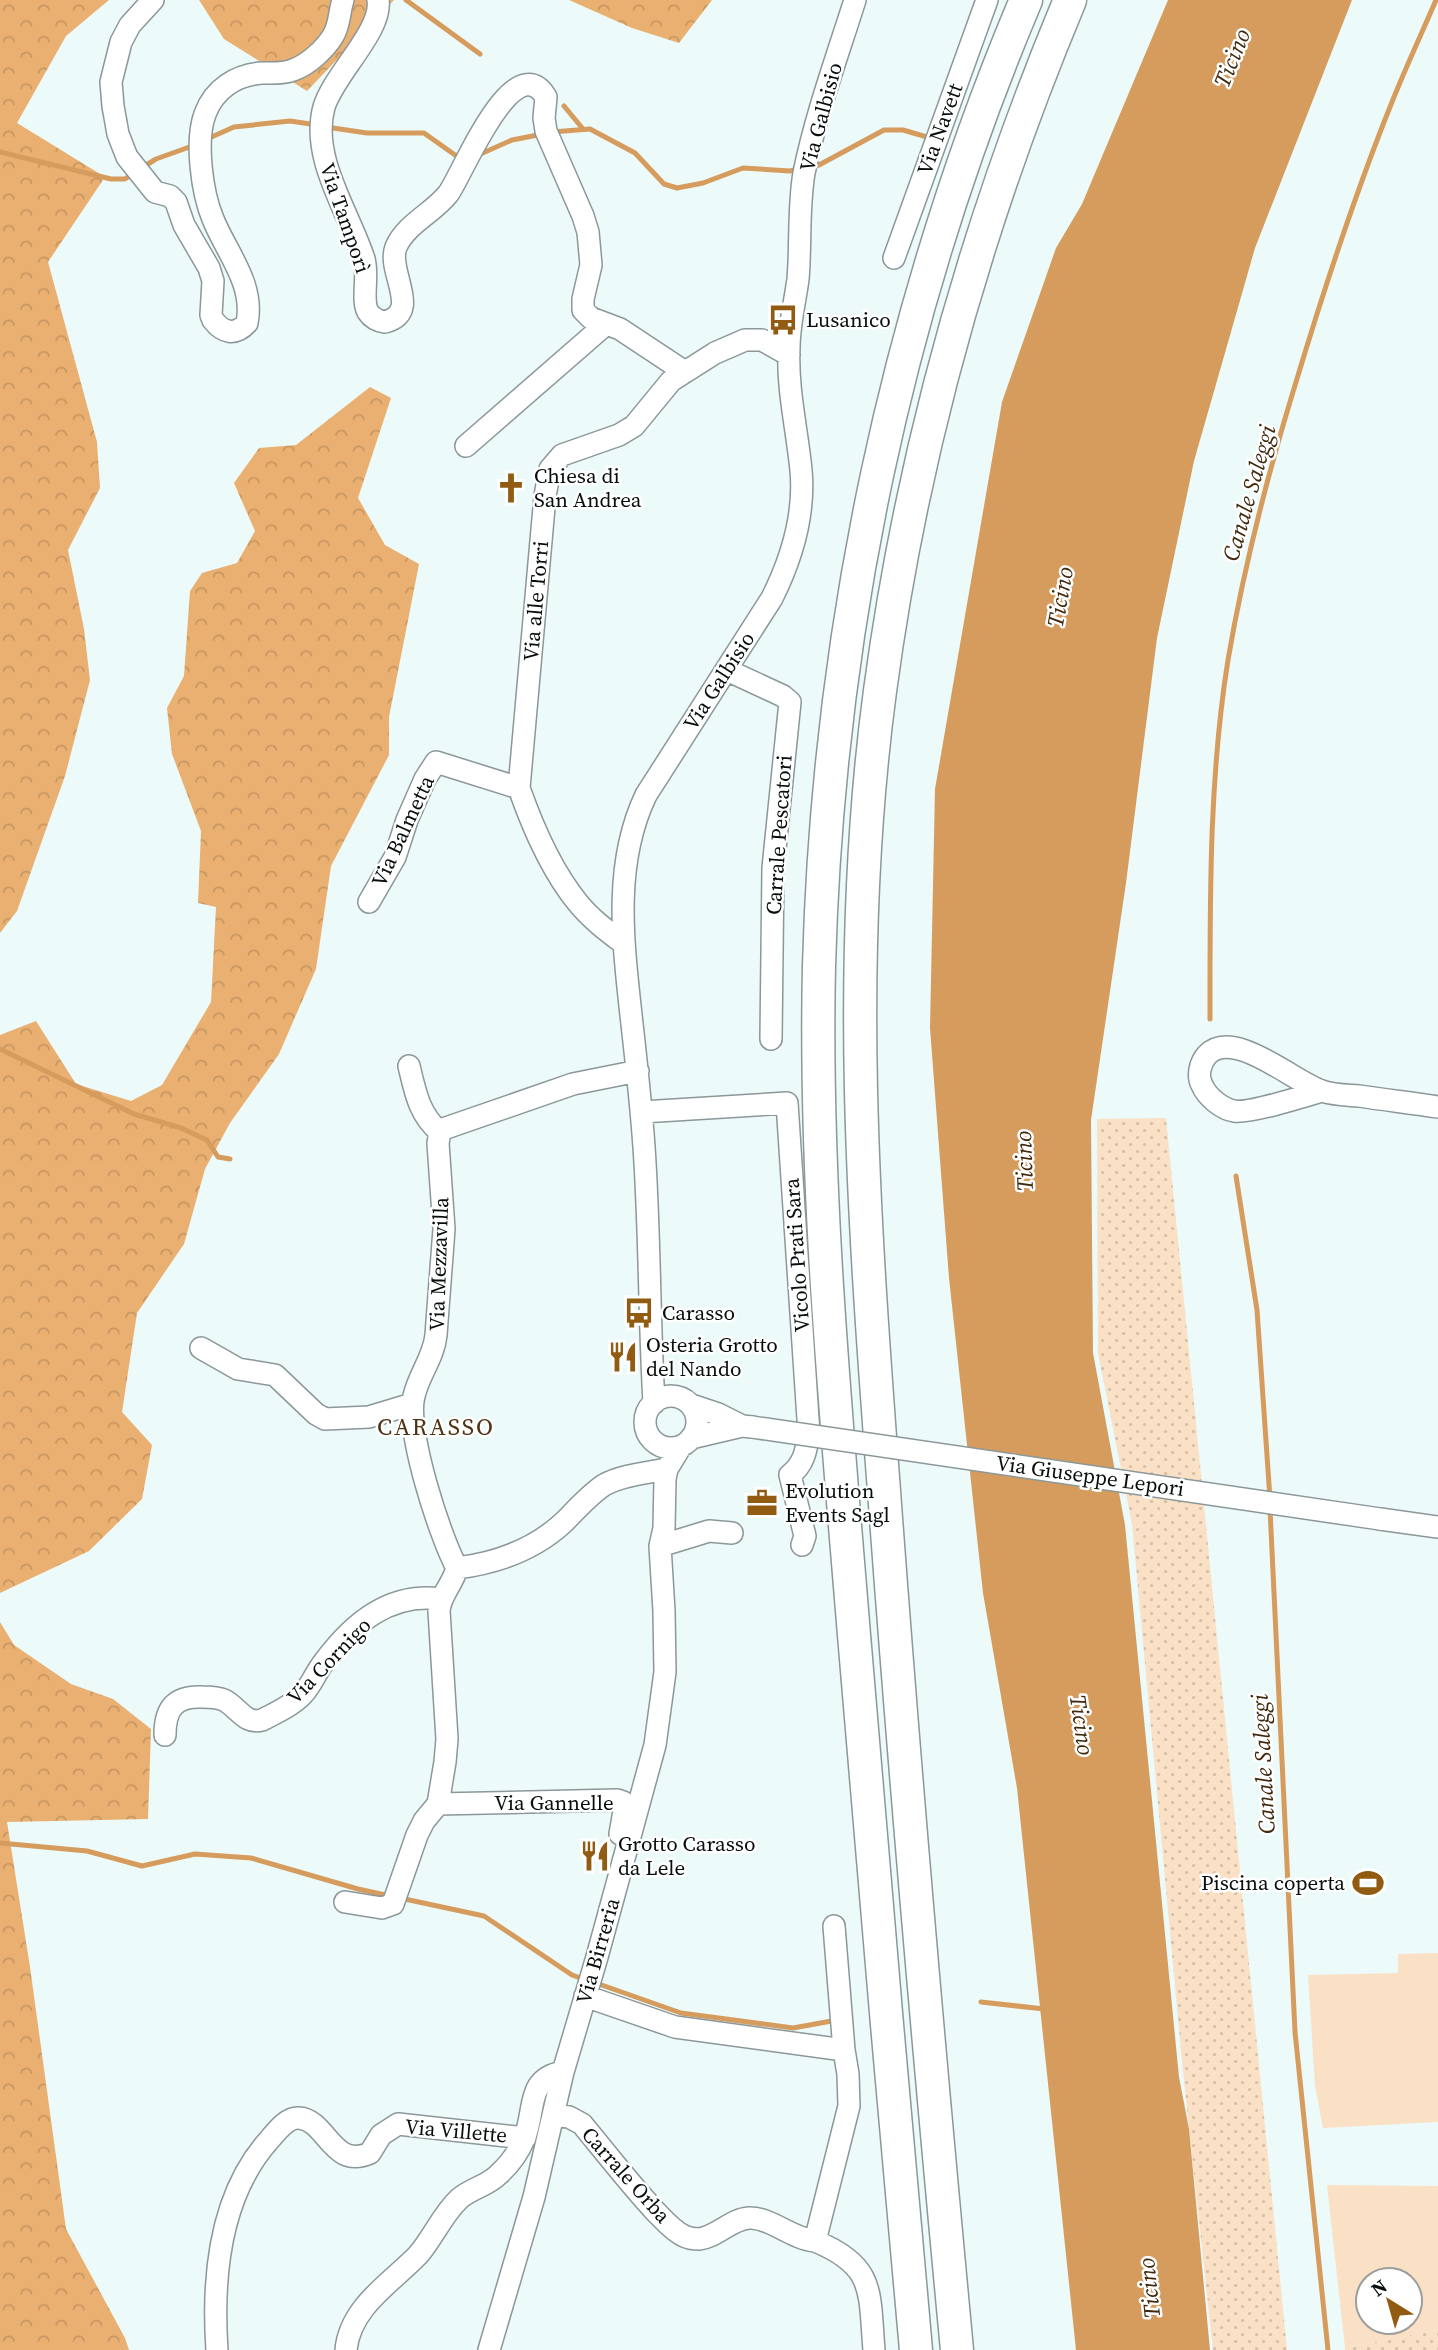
<svg xmlns="http://www.w3.org/2000/svg" width="1438" height="2350" font-family="'Source Serif 4',serif">
<defs>
<pattern id="forest-crowns" width="20" height="18" patternUnits="userSpaceOnUse" patternTransform="scale(1.75)"><rect width="20" height="18" fill="#eab071"/><path d="M2 6a3 3 0 1 1 6 0M12 15a3 3 0 1 1 6 0" fill="none" stroke="#c79661"/></pattern>
<pattern id="park-dots" width="8" height="8" patternUnits="userSpaceOnUse" patternTransform="scale(1.75)"><rect width="8" height="8" fill="#fae0c5"/><path d="M2 2h.1M6 6h.1" fill="none" stroke="#d5bfa8" stroke-width="1.8" stroke-linecap="round"/></pattern>
</defs>
<rect width="100%" height="100%" fill="#ecfafa"/>
<!-- grass -->
<path fill="#fae0c5" fill-rule="evenodd" d="M1438,1953V2122L1323,2128L1315,2085L1308,1975L1398,1973V1954Z
M1327,2185L1438,2186V2330L1345,2348ZM1368,2280H1410V2322H1368Z"/>
<!-- forest -->
<path fill="url(#forest-crowns)" d="M0,0H109L66,36L17,123L105,177L48,262L97,442L100,488L68,550L84,629L90,680L65,776L17,911L0,933Z
M199,0H394L307,91L224,39Z
M569,0H712L679,43L632,28Z
M370,387L391,398L358,498L385,545L419,564L389,717V755L331,866L316,969L279,1054L230,1123L205,1169L184,1244L137,1313L122,1412L152,1445L142,1499L89,1551L0,1593V1035L36,1021L76,1084L131,1101L162,1085L211,1002L216,907L198,903L201,831L172,754L167,708L184,676L190,591L202,573L237,563L255,531L234,483L259,448L296,445Z
M0,1622L14,1645L71,1684L113,1699L151,1729L148,1819L7,1822L30,1967L66,2229L125,2338L129,2350H0Z"/>
<!-- park -->
<path fill="url(#park-dots)" d="M1166,1118L1287,2350H1213L1183,2072L1132,1524L1098,1353L1097,1119Z
M1438,2330V2350H1345V2348Z"/>
<!-- water -->
<path fill="#d59c5d" d="M1168,0H1352L1255,248L1194,461L1157,638L1126,883L1091,1120L1093,1353L1125,1525L1179,2077L1189,2129L1210,2350H1076L1017,1788L983,1593L949,1278L930,1028L935,789L1002,402L1056,248L1082,204Z"/>
<g fill="none" stroke-linecap="round" stroke-linejoin="round">
<!-- stream -->
<path stroke="#d59c5d" stroke-width="5" d="M406,0L480,54
M564,106L583,129
M326,127L367,133H424L455,155L463,156
M552,132L590,129L635,153L664,184L677,188L703,183L743,168L790,171L798,169
M207,139L234,127L290,121L317,125
M0,152L111,179H125L135,172
M476,156L512,140L543,134
M143,167L156,159L195,145
M812,167L819,165L884,130H903L927,137
M1210,1019C1210,899 1209,778 1228,660C1244,566 1268,473 1296,382C1324,289 1354,197 1390,107C1404,71 1421,35 1436,0
M0,1049L134,1114L181,1128L207,1140L218,1157L230,1159
M1236,1176L1257,1310L1270,1499
M1270,1509L1295,2032L1328,2350
M0,1843L87,1851L142,1866L195,1854L251,1858L358,1889L390,1896
M400,1898L484,1916L572,1975L586,1980
M596,1983L681,2013L793,2028L837,2020
M981,2002L1044,2009"/>
<!-- minor casing -->
<g stroke="#8b9798" stroke-width="24">
<path id="minor" d="M153,0L130,25L121,42L111,82L113,106L118,134L127,157L155,192L170,196L176,202L184,225L209,268L213,281L211,315L213,320C223,333 235,336 247,323C255,284 226,252 213,219C202,193 195,141 205,114C214,89 236,75 262,73C272,73 283,74 293,70C308,65 325,49 333,36C340,25 339,12 343,0
M378,0C383,30 334,74 324,107C310,158 349,212 364,259C369,276 361,300 368,312C372,318 378,321 385,322C423,312 386,271 396,247C406,224 433,213 448,194C461,178 513,44 546,97L544,118L546,131L583,216L588,232L591,265L583,299V310L591,318L620,329L685,372
M894,258L987,0
M466,446L606,324
M727,670L783,696L790,702L773,868L771,1039
M369,902L395,857L407,820L425,779L436,762L519,788
M623,943C607,931 591,919 578,903C551,870 533,828 519,788L545,496L550,469L562,455L619,435L634,426L671,381L715,353L745,340H762L789,355
M409,1066C415,1091 419,1115 440,1132
M1322,1091C1305,1096 1248,1114 1234,1111C1222,1109 1207,1097 1202,1085C1197,1076 1200,1063 1207,1055C1233,1027 1294,1082 1322,1091C1333,1095 1347,1095 1359,1096C1385,1100 1412,1103 1438,1107
M642,1112L787,1103L809,1434C806,1451 804,1464 790,1475L805,1536L802,1545
M201,1348L238,1369L275,1375L316,1414L325,1419L369,1417L412,1404
M645 1422a26 26 0 1 1 52 0a26 26 0 1 1-52 0Z
M654,1403C649,1318 650,1232 644,1147C641,1103 636,1059 631,1015C623,941 613,864 646,795L772,598C792,558 805,514 801,470C797,429 787,389 789,348C789,325 795,302 798,279C801,245 798,208 804,173C816,114 837,57 855,0
M691,1405L718,1414L742,1426
M691,1438L742,1426L752,1427
M1380,1519L1438,1527
M660,1546L709,1531L732,1533
M457,1568C497,1563 534,1550 564,1522C577,1509 589,1495 604,1485C622,1475 647,1473 667,1469
M165,1735C165,1708 175,1696 202,1697C209,1697 217,1697 224,1700C238,1707 245,1725 262,1720C276,1713 293,1705 303,1694C312,1684 316,1672 324,1662C353,1623 390,1592 441,1599
M438,1804L617,1800L623,1802L625,1805L620,1834
M345,1902L382,1908L393,1904L417,1835L424,1821L438,1804L445,1762L447,1739L439,1611C440,1595 453,1584 457,1568C440,1537 405,1429 414,1396C419,1374 434,1357 436,1335L444,1229L438,1143L440,1132L446,1128L573,1084L638,1071
M834,1926L844,2050L848,2074L849,2106L815,2241C876,2266 869,2292 874,2350
M585,1996L675,2027L844,2050
M553,2115L569,2117L582,2124C606,2153 629,2183 655,2211C663,2219 673,2231 684,2236C688,2238 695,2239 699,2239C717,2237 731,2219 749,2218C770,2217 792,2239 815,2241
M217,2350C212,2277 219,2195 270,2139C277,2131 287,2117 299,2118C327,2120 332,2170 370,2153L381,2135L398,2124L525,2138
M346,2350C350,2307 391,2283 418,2255C433,2238 442,2215 459,2199C471,2188 488,2186 499,2174C509,2165 519,2151 524,2139C536,2112 525,2078 563,2072
M489,2350L534,2197L563,2072L597,1957L655,1745L665,1672L664,1611L660,1546L664,1528L665,1479L667,1469L681,1446"/>
</g>
<!-- highway casing -->
<g stroke="#8b9798" stroke-width="35">
<path id="highway" d="M916,2350C894,2112 874,1873 854,1635C836,1413 814,1188 819,966C828,634 897,305 1026,0
M957,2350C930,2064 905,1778 884,1491C864,1223 844,959 880,691C912,452 977,222 1070,0"/>
</g>
<!-- minor -->
<use href="#minor" stroke="#fff" stroke-width="21"/>
<!-- highway -->
<use href="#highway" stroke="#fff" stroke-width="32"/>
<!-- minor-bridge casing -->
<g stroke="#8b9798" stroke-width="24" stroke-linecap="butt">
<path id="minor-bridge" d="M752,1427L1380,1519"/>
</g>
<!-- minor-bridge -->
<use href="#minor-bridge" stroke="#fff" stroke-width="21"/>
</g>
<!-- icons -->
<defs>
<g id="bus-bare" transform="scale(2.415)"><path d="M-5-6H5V4H4V6H2V4H-2V6H-4V4H-5ZM-3.5-4V0h7V-4ZM-3.5 1.2v1.5H-2V1.2ZM2 1.2v1.5H3.5V1.2Z" fill="#915b11" stroke="#fff" stroke-width="2.5" paint-order="stroke"/></g>
<g id="church-bare" transform="scale(2.415)"><path d="M-1.2-6h2.4v3.5h3.3v2.4h-3.3V6h-2.4V-.1h-3.3v-2.4h3.3Z" fill="#915b11" stroke="#fff" stroke-width="2.5" paint-order="stroke"/></g>
<g id="restaurant-bare" transform="scale(2.415)"><path d="M-5-6h1v4h1v-4h1v4h1v-4h1v5L-1.5 .5V6h-2V.5L-5-1ZM5-6V6H3V1.5H1.5Q1.5-4 5-6Z" fill="#915b11" stroke="#fff" stroke-width="2.5" paint-order="stroke"/></g>
<g id="office-bare" transform="scale(2.415)"><path d="M-6-3h4V-5.5h4V-3h4V5H-6ZM-1-4.5V-3h2v-1.5ZM-6 0V1H6V0Z" fill="#915b11" stroke="#fff" stroke-width="2.5" paint-order="stroke"/></g>
<g id="stadium-bare" transform="scale(2.415)"><path d="M0-5a6.5 5 0 1 0 0 10a6.5 5 0 1 0 0-10ZM-3.5-1.8h7v3.6h-7Z" fill="#915b11" stroke="#fff" stroke-width="2.5" paint-order="stroke"/></g>
</defs>
<g fill-rule="evenodd">
<use href="#bus-bare" x="783" y="320"/>
<use href="#church-bare" x="511" y="488"/>
<use href="#bus-bare" x="639" y="1313"/>
<use href="#restaurant-bare" x="623" y="1357"/>
<use href="#office-bare" x="762" y="1503"/>
<use href="#restaurant-bare" x="595" y="1856"/>
<use href="#stadium-bare" x="1368" y="1883"/>
</g>
<g text-anchor="middle" stroke-width="5" stroke-linejoin="round" paint-order="stroke">
<!-- street labels -->
<g font-size="21" fill="#080d0d" stroke="#fff">
<text transform="translate(821 117) rotate(-75)" y="7">Via Galbisio</text>
<text transform="translate(940 129) rotate(-70)" y="7">Via Navett</text>
<text transform="translate(345 218) rotate(71)" y="7">Via Tamporì</text>
<text transform="translate(536 601) rotate(-85)" y="7">Via alle Torri</text>
<text transform="translate(719 681) rotate(-57)" y="7">Via Galbisio</text>
<text transform="translate(403 831) rotate(-65)" y="7">Via Balmetta</text>
<text transform="translate(779 835) rotate(-86)" y="7">Carrale Pescatori</text>
<text transform="translate(797 1255) rotate(-94)" y="7">Vicolo Prati Sara</text>
<text transform="translate(439 1264) rotate(-88)" y="7">Via Mezzavilla</text>
<text transform="translate(1090 1476) rotate(8)" y="7">Via Giuseppe Lepori</text>
<text transform="translate(329 1661) rotate(-46)" y="7">Via Cornigo</text>
<text x="554" y="1810">Via Gannelle</text>
<text transform="translate(598 1951) rotate(-74)" y="7">Via Birreria</text>
<text transform="translate(456 2131) rotate(5)" y="7">Via Villette</text>
<text transform="translate(626 2175) rotate(48)" y="7">Carrale Orba</text>
</g>
<!-- poi labels -->
<g font-size="21" fill="#080d0d" stroke="#fff" text-anchor="start">
<text x="806" y="327">Lusanico</text>
<text x="534" y="483">Chiesa di<tspan x="534" dy="24">San Andrea</tspan></text>
<text x="662" y="1320">Carasso</text>
<text x="646" y="1352">Osteria Grotto<tspan x="646" dy="24">del Nando</tspan></text>
<text x="785" y="1498">Evolution<tspan x="785" dy="24">Events Sagl</tspan></text>
<text x="618" y="1851">Grotto Carasso<tspan x="618" dy="24">da Lele</tspan></text>
<text x="1345" y="1890" text-anchor="end">Piscina coperta</text>
</g>
<!-- water labels -->
<g font-size="23" font-style="italic" fill="#41290d" stroke="#fff">
<text transform="translate(1232 58) rotate(-68)" y="8">Ticino</text>
<text transform="translate(1249 493) rotate(-74)" y="8">Canale Saleggi</text>
<text transform="translate(1060 597) rotate(-80)" y="8">Ticino</text>
<text transform="translate(1024 1161) rotate(-92)" y="8">Ticino</text>
<text transform="translate(1082 1725) rotate(82)" y="8">Ticino</text>
<text transform="translate(1263 1764) rotate(-93)" y="8">Canale Saleggi</text>
<text transform="translate(1149 2288) rotate(-96)" y="8">Ticino</text>
</g>
<!-- quarter labels -->
<g font-size="24" letter-spacing="2" fill="#4f3314" stroke="#fff">
<text x="436" y="1435">CARASSO</text>
</g>
</g>
<!-- north arrow -->
<g transform="translate(1389 2301) rotate(323)"><circle r="33" fill="#ffffff" stroke="#9c9e9e" stroke-width="2"/>
<path d="M0-5L12 26L0 18L-12 26Z" fill="#915b11"/>
<text y="-10" font-size="19" font-weight="bold" text-anchor="middle" fill="#080d0d">N</text>
</g>
</svg>
